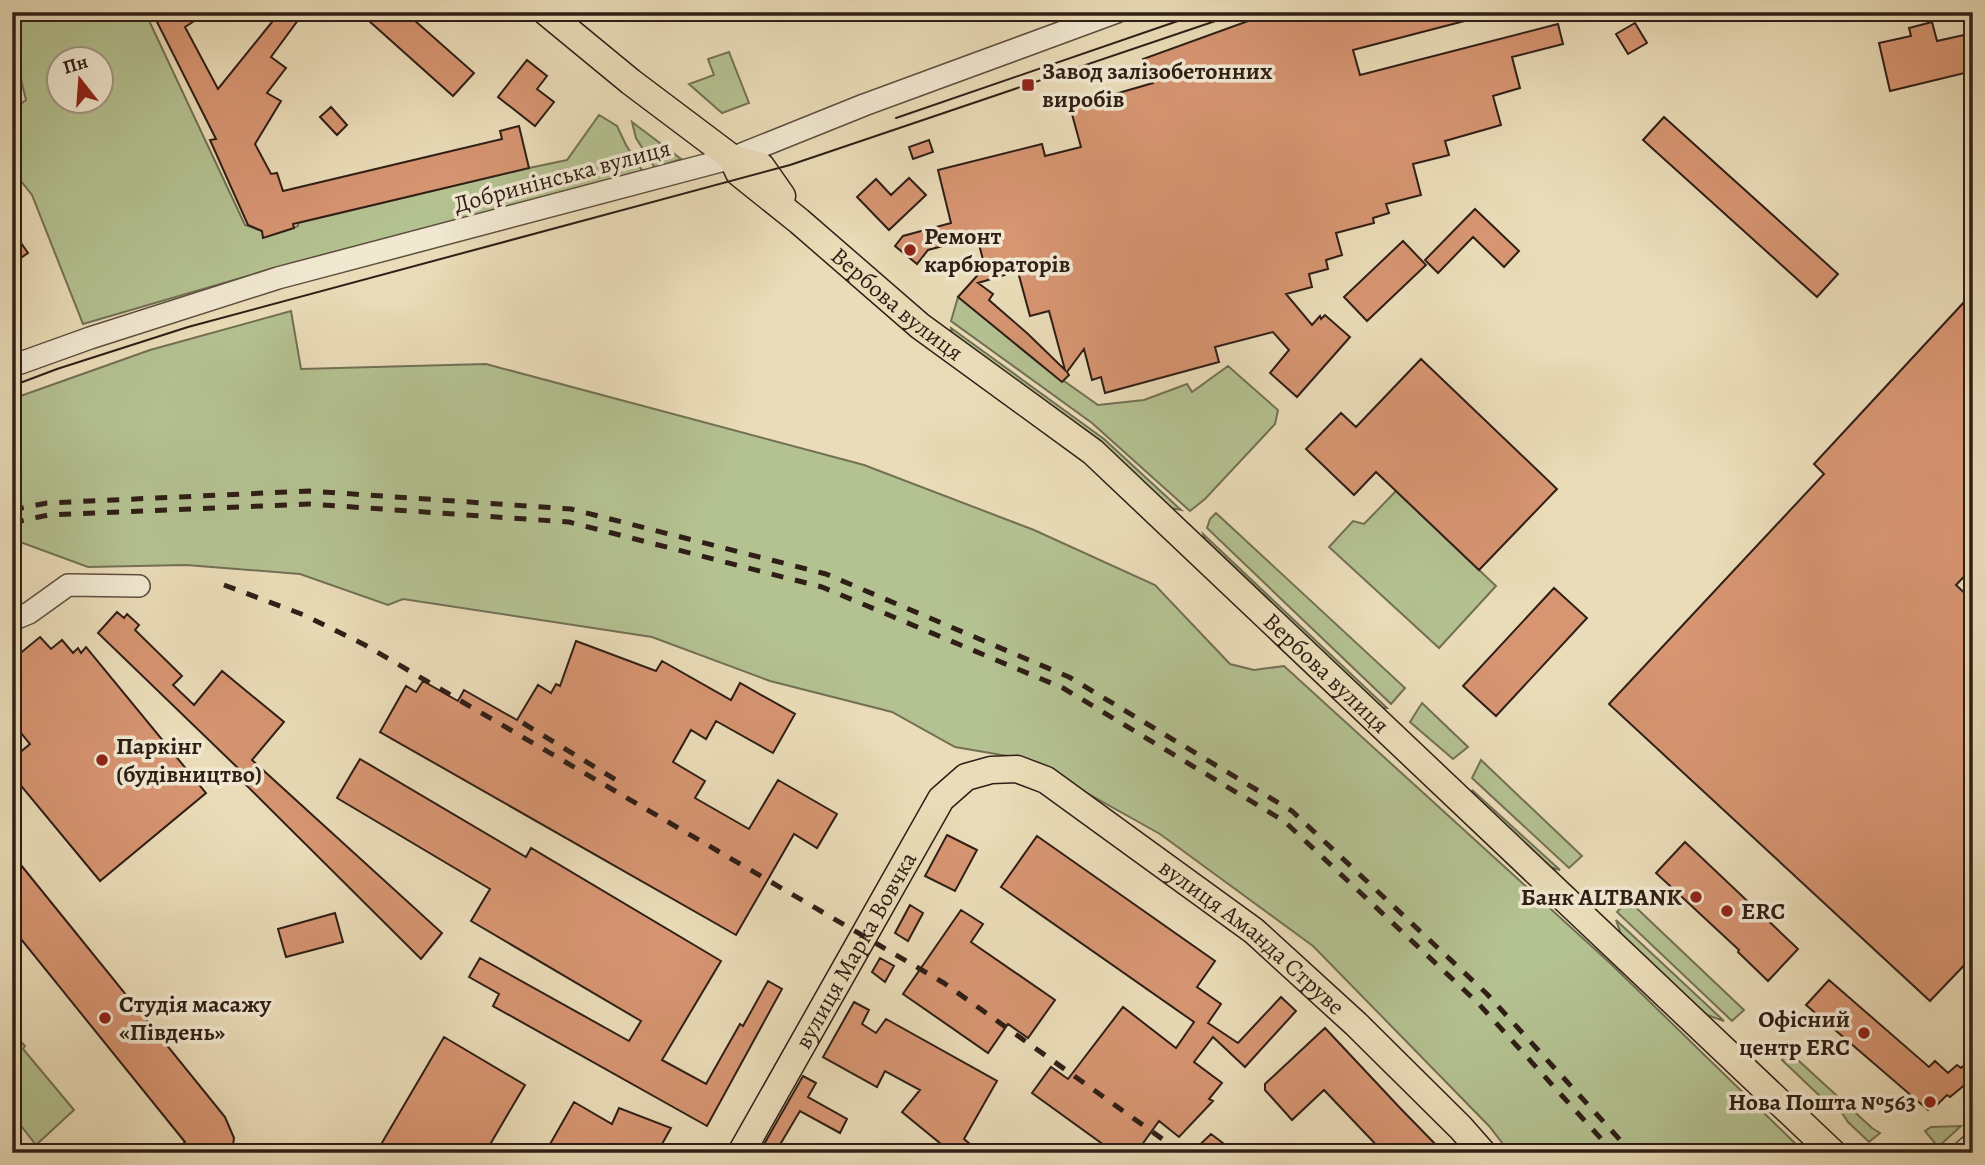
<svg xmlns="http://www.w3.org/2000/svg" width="1985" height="1165" font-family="Alegreya,serif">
<rect width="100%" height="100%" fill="#eadcb8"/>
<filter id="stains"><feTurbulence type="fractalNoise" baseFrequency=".00286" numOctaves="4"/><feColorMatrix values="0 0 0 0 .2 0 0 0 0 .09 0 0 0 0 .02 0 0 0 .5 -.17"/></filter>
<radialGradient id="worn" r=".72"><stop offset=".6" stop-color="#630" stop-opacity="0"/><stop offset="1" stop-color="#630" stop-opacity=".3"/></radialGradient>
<!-- green -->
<path fill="#b4c191" stroke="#727054" stroke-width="2" fill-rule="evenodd" d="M12,12H145L245,225L262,231L264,237L298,226V223L529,168L567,160L599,115L617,126L626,145L643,172L292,263L83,324L32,195L12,170V110L26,100L12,42ZM60,60H102V102H60Z
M729,52L749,103L722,113L689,84L714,75L708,59Z
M632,122L681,159L655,168L636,138Z
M958,297L1040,364L1098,405L1144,400L1187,384L1192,392L1228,366L1278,410L1275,424L1205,499L1190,511L1092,423L951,321Z
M291,311L301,369L486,364L864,465L1034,530L1155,585L1230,664L1254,670L1284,666L1610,963L1805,1153H1510L1489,1126L1313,946L1160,834L1026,759L955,747L892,712L770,681L652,637L403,599L388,605L300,574L186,565L88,567L12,539V399L150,350Z
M951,328L1104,439L1181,510L1165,507L952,338Z
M1396,491L1496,586L1439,648L1329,547L1353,521L1364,524Z
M1216,513L1405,688L1391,704L1207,528L1210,519Z
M1203,534L1387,708H1376L1207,547Z
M1422,703L1468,747L1453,759L1410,722Z
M1481,760L1582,856L1569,868L1472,778Z
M1472,790L1560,870L1546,866L1477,803Z
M1628,900L1744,1010L1732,1021L1617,912Z
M1616,920L1724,1021L1707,1015L1622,937Z
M18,1039L25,1046L23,1049L74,1110L36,1145L18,1122L16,1123L12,1118V1050Z
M1787,1050L1872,1128L1880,1133L1869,1142L1848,1122L1842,1113L1824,1100L1782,1060Z
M1961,1126L1938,1147L1925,1131L1931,1127Z"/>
<!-- building -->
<path fill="#d79572" stroke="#2f1e16" stroke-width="2" fill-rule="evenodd" d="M152,12H208L185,27L218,89L280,12H304L271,57L286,68L267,93L281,101L255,144L271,174L277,173L283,191L502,139L500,131L519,126L529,168L293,224L294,228L263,238L262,231L248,225L210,140L216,139Z
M359,12H405L474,73L453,96Z
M1273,12H1479L1480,17L1353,50L1360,75L1558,24L1563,44L1512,57L1520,88L1493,96L1501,125L1445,141L1449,155L1413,164L1421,195L1386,204L1389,213L1373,218L1374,223L1336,233L1342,255L1326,260L1328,269L1309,274L1312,287L1286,294L1312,325L1320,316L1321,319L1325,315L1350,337L1297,397L1270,373L1289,350L1273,332L1215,347L1219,362L1105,393L1101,377L1092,380L1084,349L1067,372L1069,375L1062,382L958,297L985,267L977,237L928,250L917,264L895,246L903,236L951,223L938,170L1042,144L1045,156L1081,147L1070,107L1153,83L1143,59ZM1015,261L1030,316L1049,311L1065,370L1028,334L989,300L993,294L978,283L1005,275Z
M1932,22L1937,41L1973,33V71L1890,91L1879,43L1911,36L1909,28Z
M1635,23L1647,43L1628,54L1616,34Z
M527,60L547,76L537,89L554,102L535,126L498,97Z
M331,107L347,125L337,135L320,117Z
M1664,117L1838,274L1817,297L1643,140Z
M929,140L933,152L913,159L909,147Z
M909,178L926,195L889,230L857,197L876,179L891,195Z
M1475,209L1519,251L1504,267L1473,237L1438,273L1425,260Z
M12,230L28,253L12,264Z
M1403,241L1426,265L1367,321L1344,297Z
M1966,300L1973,306V567L1956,585L1972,600L1967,605L1973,610V956L1930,1001L1609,704L1824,474L1814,464Z
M1421,359L1557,489L1479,570L1376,472L1354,495L1306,449L1341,413L1356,427Z
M1554,588L1587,618L1496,716L1463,686Z
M117,612L124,618L127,614L139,625L135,630L182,676L173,685L194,705L222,671L284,722L252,760L442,933L421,959L237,776L241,771L98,633Z
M40,637L51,649L62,640L73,653L78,648L81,653L86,647L206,793L100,881L12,775V759L30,744L12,722V660Z
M576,641L656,671L662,661L731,700L740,683L795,714L773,753L716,721L706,739L691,730L673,762L705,781L695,798L749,829L778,780L837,814L817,848L794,834L736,935L380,732L406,686L416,692L423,681L458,701L464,690L517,720L538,685L551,693L556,684L560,686Z
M360,759L526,857L531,848L721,961L662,1060L706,1084L740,1024L743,1026L768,981L782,989L707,1126L493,1006L499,994L469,977L480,958L629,1041L641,1021L471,921L490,889L337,798Z
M947,835L977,850L955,891L925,876Z
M1037,836L1215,961L1197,987L1221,1004L1208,1023L1238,1043L1281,997L1296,1011L1245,1067L1213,1037L1194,1062L1222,1083L1209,1099L1213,1101L1179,1137L1159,1121L1136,1153H1115L1032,1093L1051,1067L1068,1079L1123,1007L1176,1048L1194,1022L1001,887Z
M1685,842L1798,949L1768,981L1738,952L1739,950L1656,873Z
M12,854L225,1117L234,1138L232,1153H173L185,1142L12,928Z
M910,905L923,913L908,941L895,933Z
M961,910L983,924L971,942L1055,1000L1028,1038L1008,1024L988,1053L903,994Z
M335,913L343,942L286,957L278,929Z
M880,958L894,966L885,982L872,972Z
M1829,980L1929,1067L1935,1061L1948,1073L1957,1065L1961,1068L1973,1057V1078L1950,1097L1947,1095L1938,1104L1937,1101L1928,1110L1806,1005Z
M854,1002L869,1010L862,1024L876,1033L886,1019L997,1081L964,1139L981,1153H952L902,1112L920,1090L885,1071L877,1087L823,1057Z
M1325,1028L1401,1109L1444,1153H1384L1324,1090L1292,1120L1265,1090V1084Z
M444,1037L525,1085L485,1153H376Z
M803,1076L816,1083L808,1097L847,1119L840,1133L800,1111L775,1153H759Z
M574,1102L612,1124L619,1108L671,1128L657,1153H545Z
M1211,1134L1236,1153H1191Z"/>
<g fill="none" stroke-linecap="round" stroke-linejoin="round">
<!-- minor casing -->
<g stroke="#5e4e3e" stroke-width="24">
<path id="minor" d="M12,366L90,338L278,278L732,158L864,105L1117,12
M12,620L29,613L68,585L139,586
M1962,1153L1973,1143"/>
</g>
<!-- major casing -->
<g stroke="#2f1e16" stroke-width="29">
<g id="major">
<path d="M546,12L631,82L732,158L761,166L782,196"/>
<path id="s1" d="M732,158L739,173L799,221L920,326L1093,452L1833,1153"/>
<path id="s2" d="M741,1153L941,799L966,777L991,770L1017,769L1046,780L1254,931L1356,1024L1461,1128L1483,1153"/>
</g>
</g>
<!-- minor -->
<use href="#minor" stroke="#f1e8d1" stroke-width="21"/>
<!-- major -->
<use href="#major" stroke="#eadcb8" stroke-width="26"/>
<!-- tram -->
<path stroke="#2f1e16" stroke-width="2" d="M896,118L1204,12
M12,386L57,369L188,327L790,165L1242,12"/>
<!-- rail -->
<path stroke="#2f1e16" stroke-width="5" stroke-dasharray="12 12" stroke-linecap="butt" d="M12,510L47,503L309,491L571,509L826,574L1069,677L1292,811L1487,994L1632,1153
M12,523L48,515L309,504L569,522L822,587L1063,688L1284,821L1478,1003L1614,1153
M224,585L304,615L365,645L944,983L1182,1153
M523,723L616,780"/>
</g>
<!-- markers -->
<g fill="#8f2418" stroke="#f1e8d1" stroke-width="2.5">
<rect x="1021" y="78" width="14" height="14" rx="3.5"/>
<circle cx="910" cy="250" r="7"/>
<circle cx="102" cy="760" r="7"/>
<circle cx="1696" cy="897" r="7"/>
<circle cx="1727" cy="911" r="7"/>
<circle cx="105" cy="1018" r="7"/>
<circle cx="1864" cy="1033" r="7"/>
<circle cx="1930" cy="1102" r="7"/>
</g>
<g text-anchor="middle" stroke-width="7" stroke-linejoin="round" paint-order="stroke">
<!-- poi labels -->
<g font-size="24" font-weight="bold" fill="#2f1e16" stroke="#f1e8d1" text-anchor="start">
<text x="1042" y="79">Завод залізобетонних<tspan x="1042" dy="28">виробів</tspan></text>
<text x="924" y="244">Ремонт<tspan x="924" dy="28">карбюраторів</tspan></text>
<text x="116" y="754">Паркінг<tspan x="116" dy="28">(будівництво)</tspan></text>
<text x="1682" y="905" text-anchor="end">Банк ALTBANK</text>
<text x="1741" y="919">ERC</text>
<text x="119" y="1012">Студія масажу<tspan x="119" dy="28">«Південь»</tspan></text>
<text x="1850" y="1027" text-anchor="end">Офісний<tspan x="1850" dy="28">центр ERC</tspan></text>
<text x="1916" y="1110" text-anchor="end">Нова Пошта №563</text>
</g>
<!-- street labels -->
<g font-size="24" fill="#2f1e16" stroke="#f1e8d1">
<text transform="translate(562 176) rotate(-15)" y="8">Добринінська вулиця</text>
<text dy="8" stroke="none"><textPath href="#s1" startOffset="222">Вербова вулиця</textPath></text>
<text dy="8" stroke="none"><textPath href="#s1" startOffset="789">Вербова вулиця</textPath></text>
<text dy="8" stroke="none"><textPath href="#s2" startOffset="782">вулиця Аманда Струве</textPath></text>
<text dy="8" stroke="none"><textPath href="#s2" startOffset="233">вулиця Марка Вовчка</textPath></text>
</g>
</g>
<!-- margin -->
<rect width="1985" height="1165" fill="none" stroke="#eadcb8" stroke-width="42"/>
<rect x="14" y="14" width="1957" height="1137" fill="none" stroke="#2f1e16" stroke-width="3.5"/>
<rect x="21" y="21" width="1943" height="1123" fill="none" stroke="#2f1e16" stroke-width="2"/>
<!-- north arrow -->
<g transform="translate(80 80) rotate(343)"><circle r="33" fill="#f1e8d1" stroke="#a39786" stroke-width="2"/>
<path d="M0-5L12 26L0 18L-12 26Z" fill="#8f2418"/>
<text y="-10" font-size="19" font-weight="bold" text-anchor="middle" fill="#2f1e16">Пн</text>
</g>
<rect width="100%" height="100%" filter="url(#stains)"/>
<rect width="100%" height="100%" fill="url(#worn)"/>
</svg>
